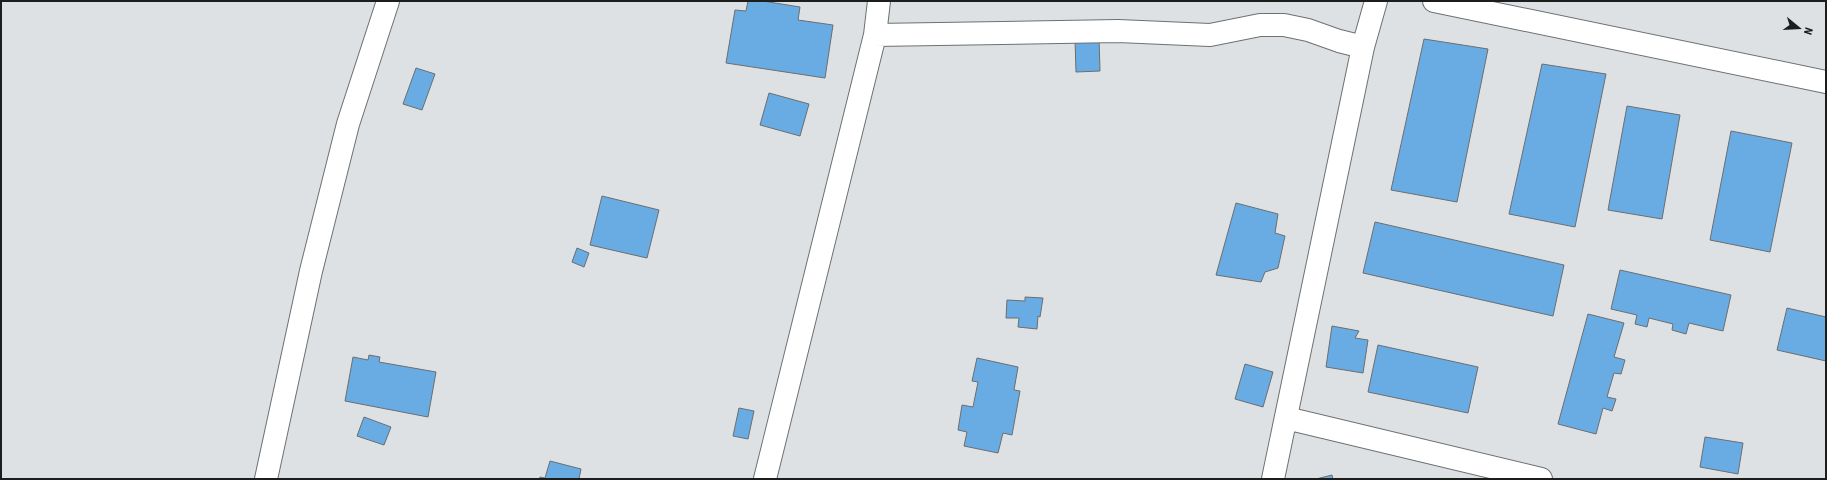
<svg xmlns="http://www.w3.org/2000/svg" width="1827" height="480" font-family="'Roboto Condensed',sans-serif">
<rect width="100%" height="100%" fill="#dde1e3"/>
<!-- building -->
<path fill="#69ace4" stroke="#6b6e70" d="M748,1H763L800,7L798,20L833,25L825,78L726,63L735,10L746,11Z
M1099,38L1100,71L1076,72L1075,39Z
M1424,39L1488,49L1457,202L1391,190Z
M1542,64L1606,74L1575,227L1509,214Z
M416,68L435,74L422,110L403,104Z
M769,93L809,104L800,136L760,125Z
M1627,106L1680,115L1662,219L1608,210Z
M1731,131L1792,143L1770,252L1710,240Z
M602,196L659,210L647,258L590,245Z
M1236,203L1278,214L1275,233L1285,236L1278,268L1265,272L1261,282L1216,275Z
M1375,222L1564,265L1553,316L1363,273Z
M577,248L589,253L584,267L572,262Z
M1620,270L1731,295L1723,331L1689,323L1686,334L1672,330L1673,324L1649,318L1647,327L1635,324L1637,315L1611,309Z
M1025,297L1043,298L1040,317L1038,316L1037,329L1018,327L1019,318H1006L1007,300L1025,301Z
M1787,308L1826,317V361L1777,350Z
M1588,314L1624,323L1614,357L1625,360L1621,374L1614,373L1607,397L1616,399L1612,411L1603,408L1596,434L1558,424Z
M1332,326L1359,331L1355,338L1368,340L1363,373L1326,367Z
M1378,345L1478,367L1468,413L1368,392Z
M369,355L380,357L379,362L436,372L428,417L345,401L353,357L368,360Z
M977,358L1018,367L1014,390L1020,391L1012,435L1003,433L998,453L964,446L967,432L958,430L962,405L973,407L978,382L972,381Z
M1245,364L1273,372L1263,407L1235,399Z
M739,408L754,411L748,439L733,436Z
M364,417L391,427L384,445L357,436Z
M1705,437L1743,443L1738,474L1700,467Z
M550,461L581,469L579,479H539L540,477L545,478Z
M1332,475L1333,479H1316Z"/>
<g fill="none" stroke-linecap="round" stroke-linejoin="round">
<!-- minor casing -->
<g stroke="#6d7172" stroke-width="24">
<path id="minor" d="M1434,1L1826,82
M875,35L1118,31L1210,35L1260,25H1284L1308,30L1339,41L1363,47
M1286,418L1541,479
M266,479L311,271L348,124L388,1
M765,479L875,35L879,1
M1273,479L1363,47L1376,1"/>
</g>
<!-- minor -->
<use href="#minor" stroke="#fff" stroke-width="22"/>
</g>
<!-- border -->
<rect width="1827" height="480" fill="none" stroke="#1c1e1e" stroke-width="4"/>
<!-- north arrow -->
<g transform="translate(1799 28) rotate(108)" stroke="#dde1e3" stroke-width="3" paint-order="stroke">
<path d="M0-3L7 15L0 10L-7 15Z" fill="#1c1e1e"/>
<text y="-6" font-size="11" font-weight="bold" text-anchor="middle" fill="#1c1e1e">N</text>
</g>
</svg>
